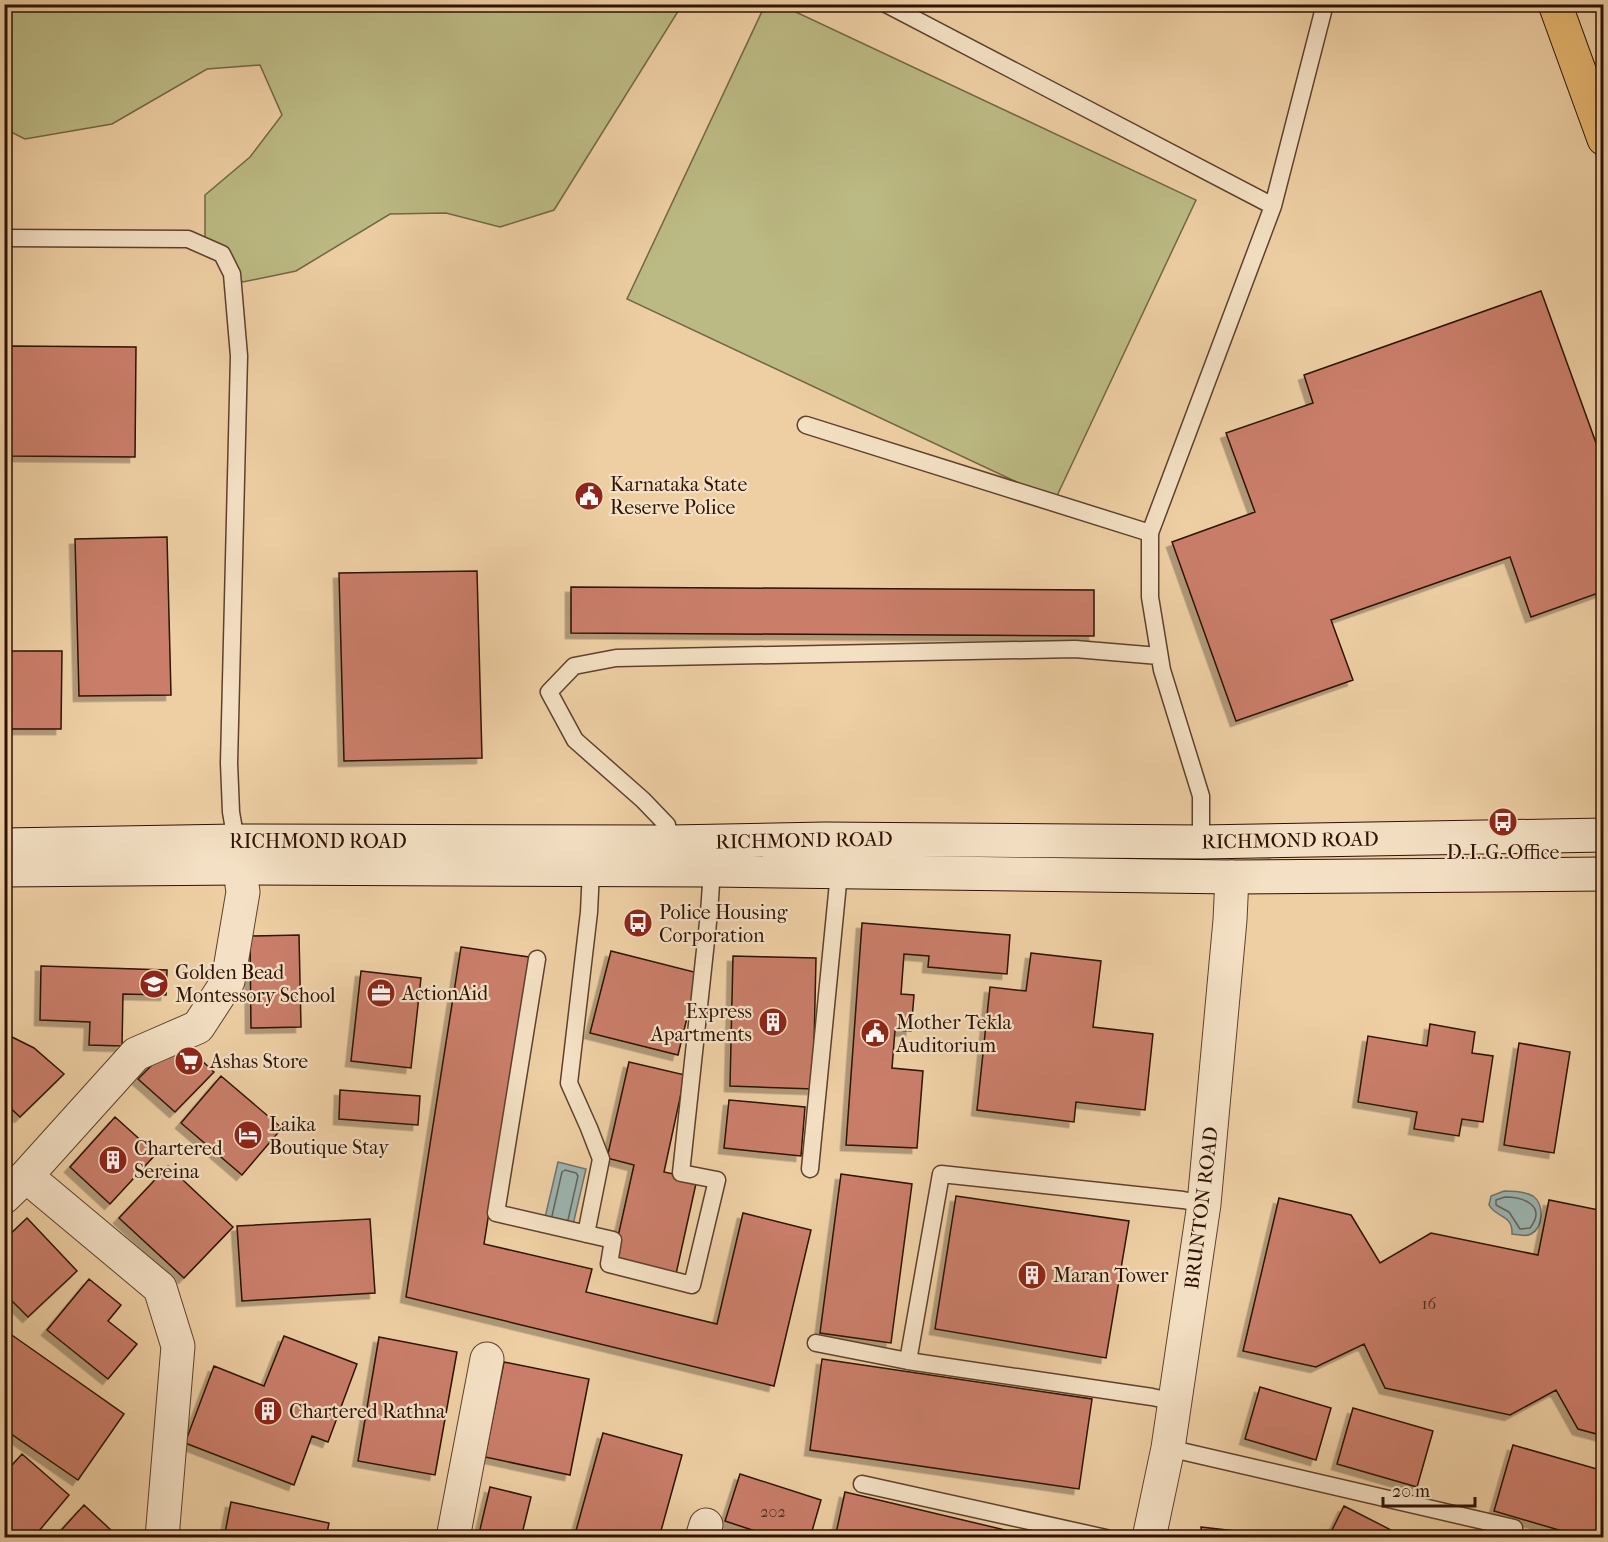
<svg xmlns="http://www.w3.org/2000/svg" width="1608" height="1542" font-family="'IM FELL French Canon',serif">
<defs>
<filter id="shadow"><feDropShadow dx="-5.5" dy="5.5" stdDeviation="0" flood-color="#0004"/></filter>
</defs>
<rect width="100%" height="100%" fill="#eecfa4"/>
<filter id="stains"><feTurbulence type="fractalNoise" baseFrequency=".00333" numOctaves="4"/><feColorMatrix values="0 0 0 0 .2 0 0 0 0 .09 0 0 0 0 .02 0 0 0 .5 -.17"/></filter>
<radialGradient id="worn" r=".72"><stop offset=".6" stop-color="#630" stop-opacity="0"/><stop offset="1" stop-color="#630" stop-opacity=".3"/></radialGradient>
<!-- green -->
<path fill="#bcba84" stroke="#756644" stroke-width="1.5" d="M4,5H682L554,210L500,227L446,213L390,214L296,271L243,282L205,248V195L250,157L282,115L260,65L207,69L112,124L25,139L5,129Z
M765,5H781L1196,200L1055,500L627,299Z"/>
<!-- water -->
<path fill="#9cb4b0" stroke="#70736b" stroke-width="1.5" d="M558,1162L586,1169L572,1229L544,1222Z
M1504,1191C1513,1191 1525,1191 1533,1196C1544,1204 1544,1227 1531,1234C1526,1237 1519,1235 1512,1234C1513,1214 1496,1218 1489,1205L1491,1196Z"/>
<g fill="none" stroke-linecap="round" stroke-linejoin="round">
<!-- shore -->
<path stroke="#65635a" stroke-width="1.5" d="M1505,1197C1524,1197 1547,1206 1530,1228L1520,1229L1509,1212L1496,1205V1200Z
M552,1216L562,1172L565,1170L576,1173L578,1176L568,1220"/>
</g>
<!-- building -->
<path fill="#ca7e6a" stroke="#2e1204" stroke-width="1.5" filter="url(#shadow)" d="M1541,291L1604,465V591L1531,617L1510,557L1331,620L1353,680L1236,721L1172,542L1255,512L1226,433L1313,403L1304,375Z
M11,346L136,347L135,457L11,456Z
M167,537L171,695L79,696L75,539Z
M477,571L482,758L344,761L339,573Z
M571,587L1094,590V636L571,633Z
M4,651H62L61,729H4Z
M862,923L1010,935L1007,974L928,967L929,956L904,954L901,994L914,995L911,1031L895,1030L892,1068L923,1071L917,1148L846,1145Z
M299,935L301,1027L251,1028L250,936Z
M461,947L529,957L484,1244L592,1269L586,1292L717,1324L743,1213L811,1230L774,1386L406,1297Z
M611,951L698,973L678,1055L590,1033Z
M1031,953L1101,961L1093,1027L1153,1034L1145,1110L1076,1102L1074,1122L977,1110L990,987L1026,991Z
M733,956L816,958L813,1089L730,1086Z
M41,966L167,970L166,995L123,994L122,1046L89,1045L90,1022L40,1020Z
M361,971L421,978L411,1068L351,1061Z
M1430,1024L1475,1032L1472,1053L1493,1056L1483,1122L1462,1119L1459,1136L1414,1129L1417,1112L1358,1102L1368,1036L1427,1046Z
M4,1033L34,1048L64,1074L20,1117L4,1102Z
M1519,1043L1570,1052L1554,1153L1504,1145Z
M187,1047L214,1072L175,1112L138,1079L163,1054Z
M629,1062L685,1075L664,1172L697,1179L676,1274L613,1259L634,1165L607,1158Z
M221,1076L282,1128L242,1175L181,1123Z
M340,1090L420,1096L418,1125L339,1119Z
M729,1100L805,1107L801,1156L724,1148Z
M115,1117L156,1154L110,1204L70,1167Z
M168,1166L233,1227L184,1278L119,1218Z
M841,1174L912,1184L891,1343L820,1333Z
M956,1196L1129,1221L1106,1358L935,1329Z
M1279,1198L1351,1215L1380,1263L1431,1233L1538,1255L1549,1200L1604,1211V1436L1578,1429L1556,1390L1510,1415L1385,1388L1364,1344L1316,1367L1243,1351Z
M27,1218L77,1271L28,1317L4,1293V1240Z
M370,1219L375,1293L242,1301L237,1226Z
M89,1279L121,1305L108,1321L137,1344L108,1379L47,1330Z
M9,1333L124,1414L78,1480L4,1429V1340Z
M284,1336L357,1364L328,1442L312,1436L294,1485L185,1443L214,1366L264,1386Z
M379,1337L457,1352L435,1475L358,1461Z
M822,1359L1092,1399L1079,1489L810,1450Z
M504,1362L589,1379L570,1475L485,1457Z
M1260,1387L1331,1408L1316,1460L1245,1439Z
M1353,1408L1433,1431L1417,1487L1337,1464Z
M603,1433L682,1455L659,1538H574Z
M1513,1445L1604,1471V1538H1586L1494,1511Z
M22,1454L69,1495L33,1538H4V1474Z
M740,1474L821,1500L810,1538H776L725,1521Z
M490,1487L531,1497L521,1538H478Z
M845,1492L1022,1534L1021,1538H835Z
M231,1502L329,1523L326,1538H224Z
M84,1505L113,1532L108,1538H54Z
M1344,1506L1393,1531L1389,1538H1328Z
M1201,1527L1244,1532V1538H1202Z
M719,1531L739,1538H717Z
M1396,1532L1407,1538H1393Z"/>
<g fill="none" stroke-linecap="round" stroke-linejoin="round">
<!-- service casing -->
<g stroke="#5e412c" stroke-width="19">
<path id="service" d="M886,4L1273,206L1150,533V597L1162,670L1201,796V842
M1273,206L1325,4
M4,238L188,239L222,254L232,274L239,356L229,763L231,812L236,841
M806,425L1150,533
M671,842L667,825L643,800L575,740L549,692L574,666L616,658L1075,649L1159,656
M537,959L496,1213L613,1240L609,1264L692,1285L717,1180L681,1173L709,913L712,870
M810,1169L839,873
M586,1234L601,1159L589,1128L569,1083L589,912L591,870
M816,1343L908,1361L1152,1397L1175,1402
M908,1361L941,1174L1183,1200L1204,1204
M1168,1448L1514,1528
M862,1484L1106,1538"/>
</g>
<!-- minor casing -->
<g stroke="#5e412c" stroke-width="35">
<path id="minor" d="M26,1176L160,1288L178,1346L162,1538
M4,1197L26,1176L136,1054L198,1027L228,981L243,892L236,841
M453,1538L487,1359
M702,1538L706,1525
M1149,1538L1168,1448L1204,1204L1230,920L1232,877"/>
</g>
<!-- secondary casing -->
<g stroke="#2e1204" stroke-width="35">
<path id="secondary" d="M4,845L236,841L671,842L825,839L1201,842L1604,835
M4,870L241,868L712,870L1232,877L1604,874"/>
</g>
<!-- primary casing -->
<g stroke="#2e1204" stroke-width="35">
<path id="primary" d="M1555,4L1604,139"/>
</g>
<!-- service -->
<use href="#service" stroke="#f4e0c4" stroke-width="16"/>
<!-- minor -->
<use href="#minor" stroke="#f4e0c4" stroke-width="33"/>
<!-- secondary -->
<use href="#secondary" stroke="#f4e0c4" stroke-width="33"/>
<!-- primary -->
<use href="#primary" stroke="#e7b872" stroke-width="33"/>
</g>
<!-- icons -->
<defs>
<g id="civic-disc" transform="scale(1.5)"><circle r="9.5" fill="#8f2418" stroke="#f4e0c4"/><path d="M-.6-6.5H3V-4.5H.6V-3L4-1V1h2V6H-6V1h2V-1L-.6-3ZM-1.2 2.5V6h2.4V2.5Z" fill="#fff"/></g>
<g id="bus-disc" transform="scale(1.5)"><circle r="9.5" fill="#8f2418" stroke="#f4e0c4"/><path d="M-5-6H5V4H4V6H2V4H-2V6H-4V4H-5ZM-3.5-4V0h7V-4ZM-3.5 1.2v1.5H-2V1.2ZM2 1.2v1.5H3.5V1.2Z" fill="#fff"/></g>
<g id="school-disc" transform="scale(1.5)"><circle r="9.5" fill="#8f2418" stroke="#f4e0c4"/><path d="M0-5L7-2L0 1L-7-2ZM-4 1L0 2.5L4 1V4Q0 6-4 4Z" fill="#fff"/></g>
<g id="office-disc" transform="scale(1.5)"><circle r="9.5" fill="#8f2418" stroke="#f4e0c4"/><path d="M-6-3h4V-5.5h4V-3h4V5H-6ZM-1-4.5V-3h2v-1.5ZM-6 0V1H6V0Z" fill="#fff"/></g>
<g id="building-disc" transform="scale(1.5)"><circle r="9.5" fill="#8f2418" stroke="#f4e0c4"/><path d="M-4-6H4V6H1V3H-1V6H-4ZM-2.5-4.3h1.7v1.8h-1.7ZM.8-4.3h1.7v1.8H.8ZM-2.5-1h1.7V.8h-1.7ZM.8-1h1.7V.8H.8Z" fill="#fff"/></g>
<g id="supermarket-disc" transform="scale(1.5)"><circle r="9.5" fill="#8f2418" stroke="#f4e0c4"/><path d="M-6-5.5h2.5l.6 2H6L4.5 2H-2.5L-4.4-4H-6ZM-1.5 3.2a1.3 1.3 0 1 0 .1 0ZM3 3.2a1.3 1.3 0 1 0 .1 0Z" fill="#fff"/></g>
<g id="hotel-disc" transform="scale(1.5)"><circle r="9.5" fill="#8f2418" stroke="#f4e0c4"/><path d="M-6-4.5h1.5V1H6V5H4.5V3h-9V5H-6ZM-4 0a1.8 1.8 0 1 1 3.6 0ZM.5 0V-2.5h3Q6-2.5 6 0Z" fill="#fff"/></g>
</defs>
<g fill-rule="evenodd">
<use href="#civic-disc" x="589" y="496"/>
<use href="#bus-disc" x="1503" y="822"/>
<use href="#bus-disc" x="638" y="923"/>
<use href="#school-disc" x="154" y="984"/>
<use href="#office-disc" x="381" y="993"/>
<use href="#building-disc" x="773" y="1022"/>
<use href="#civic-disc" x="875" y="1033"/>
<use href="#supermarket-disc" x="189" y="1061"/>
<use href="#hotel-disc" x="248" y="1135"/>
<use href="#building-disc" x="113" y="1160"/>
<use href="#building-disc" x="1032" y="1275"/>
<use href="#building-disc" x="268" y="1411"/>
</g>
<g text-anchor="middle" stroke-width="4.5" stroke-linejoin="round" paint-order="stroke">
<!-- number labels -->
<g font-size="16" fill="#552d1e">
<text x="1429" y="1309">16</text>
<text x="773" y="1517">202</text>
</g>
<!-- poi labels -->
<g font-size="20" fill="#2e1204" stroke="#f4e0c4" text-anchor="start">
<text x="610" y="491">Karnataka State<tspan x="610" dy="23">Reserve Police</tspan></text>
<text x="1503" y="859" text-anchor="middle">D. I. G. Office</text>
<text x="659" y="919">Police Housing<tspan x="659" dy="23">Corporation</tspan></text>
<text x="175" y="979">Golden Bead<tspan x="175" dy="23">Montessory School</tspan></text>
<text x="402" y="1000">ActionAid</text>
<text x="752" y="1018" text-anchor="end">Express<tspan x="752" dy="23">Apartments</tspan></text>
<text x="896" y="1029">Mother Tekla<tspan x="896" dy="23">Auditorium</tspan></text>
<text x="210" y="1068">Ashas Store</text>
<text x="269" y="1131">Laika<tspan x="269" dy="23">Boutique Stay</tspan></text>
<text x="134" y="1155">Chartered<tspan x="134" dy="23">Sereina</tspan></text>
<text x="1053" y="1282">Maran Tower</text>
<text x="289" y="1418">Chartered Rathna</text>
</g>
<!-- street labels -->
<g font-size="20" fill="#2e1204" stroke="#f4e0c4">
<text transform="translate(804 840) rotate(-1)" y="7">RICHMOND ROAD</text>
<text transform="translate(1290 840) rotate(-1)" y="7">RICHMOND ROAD</text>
<text x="318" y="848">RICHMOND ROAD</text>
<text transform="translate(1201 1208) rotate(-83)" y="7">BRUNTON ROAD</text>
</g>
</g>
<!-- margin -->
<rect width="1608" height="1542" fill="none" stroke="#eecfa4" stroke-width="24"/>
<rect x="6" y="6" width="1596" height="1530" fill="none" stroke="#2e1204" stroke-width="3"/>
<rect x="12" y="12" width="1584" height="1518" fill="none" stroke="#2e1204" stroke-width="1.5"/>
<!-- scale -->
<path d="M1383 1497v9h92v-9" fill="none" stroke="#2e1204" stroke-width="3"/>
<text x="1392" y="1497" font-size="18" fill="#2e1204" stroke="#f4e0c4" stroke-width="4.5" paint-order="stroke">20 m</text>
<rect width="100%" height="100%" filter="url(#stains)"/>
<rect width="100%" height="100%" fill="url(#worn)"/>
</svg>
